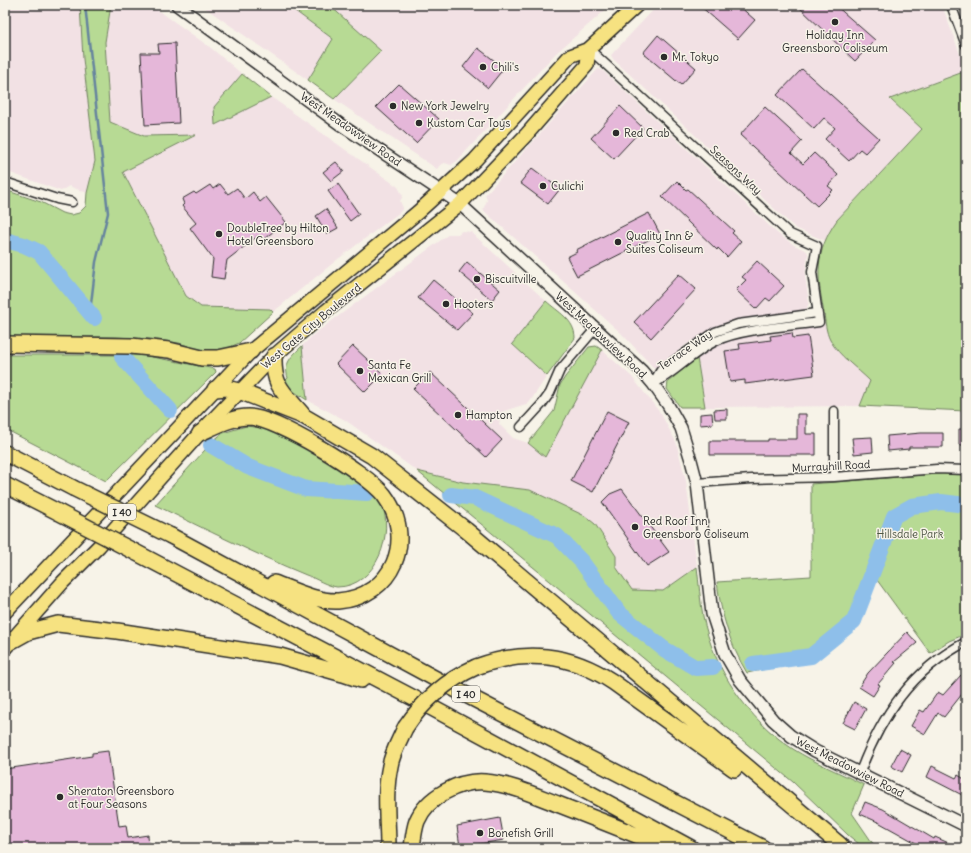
<svg xmlns="http://www.w3.org/2000/svg" width="971" height="853" font-family="Delius,sans-serif">
<rect width="100%" height="100%" fill="#f7f3e8"/>
<filter id="ink" filterUnits="userSpaceOnUse"><feTurbulence type="fractalNoise" baseFrequency=".025" numOctaves="2"/><feDisplacementMap in="SourceGraphic" scale="8" xChannelSelector="R" yChannelSelector="G"/><feConvolveMatrix kernelMatrix="1 2 1 2 8 2 1 2 1" color-interpolation-filters="sRGB"/></filter>
<g filter="url(#ink)">
<!-- built -->
<path fill="#f2e1e4" d="M5,5H80L83,59L95,161L87,193L69,186L61,191L5,171Z
M111,5H151L211,48L242,74L214,107L215,125L271,97L398,187L403,196L400,201L403,208L400,212L338,259L273,312L270,309L201,307L186,296L123,172L195,135L144,136L110,122L105,42Z
M201,5H287L333,39L308,80Z
M329,5H611L555,54L457,161L451,165L445,163L440,165L437,169L334,99L381,51Z
M658,5H942L966,71L890,99L923,129L837,220L826,241L795,228L613,59L611,55Z
M598,69L602,70L777,233L794,245L807,251L808,254L805,276L809,303L806,310L722,324L687,344L655,369L621,333L483,210L487,200L485,195Z
M462,231L471,232L546,301L512,344L547,376L529,403L504,411L501,414L499,424L513,438L528,443L545,457L602,350L632,377L661,414L676,442L686,481L697,567L663,591L632,590L616,567V556L595,524L463,482L417,471L345,420L307,400L302,346L313,335L449,234H458Z
M826,324L829,338L836,348L871,381L860,406L705,407L697,358L718,345L738,337Z"/>
<!-- green -->
<path fill="#b7da94" stroke="#718260" d="M80,5H111L105,42L110,122L144,136L196,135L123,172L186,296L201,307L270,309L273,312L239,343L228,348L225,351L209,353L179,343L150,339L116,337H5V190L41,202L62,213L71,215L79,213L86,206L87,193L95,161L83,59Z
M287,5H329L381,51L334,99L308,80L333,39Z
M966,71V411L860,406L870,381C857,368 839,356 830,340C826,332 825,321 824,313C817,276 814,253 837,220L922,129L890,99Z
M242,74L271,97L215,125L214,107Z
M546,301C558,312 575,320 575,338L547,376L512,344Z
M302,346L307,400L290,389L285,381L288,378C283,363 292,356 302,346Z
M596,346L602,350L545,457L528,443L554,411L560,385L565,377L589,347Z
M5,355H142L215,369L216,372L106,481L5,429Z
M697,358L705,407H680L667,389L668,382Z
M246,426C255,427 264,428 273,431C290,438 375,487 381,501C395,533 377,587 337,587C327,586 315,578 306,575C255,554 205,529 155,505L214,440L223,433Z
M417,471L463,482L530,490L585,516L595,524L616,556V567L632,590L663,591L697,567C699,583 700,600 703,616C713,668 748,720 793,749C815,763 841,773 864,785L852,813L876,848H864L848,835L793,782Z
M948,473L966,475V634L949,641L930,653L877,580L860,622L835,646L811,660L747,673C730,645 721,614 717,582L811,576V484Z"/>
<g fill="none" stroke-linecap="round" stroke-linejoin="round">
<!-- stream -->
<path stroke="#66849e" stroke-width="2.5" d="M85,5L108,213L96,262L90,312"/>
<!-- river -->
<path stroke="#8ebfea" stroke-width="16" d="M5,240L24,245L39,252L94,318
M122,357L170,410
M211,445L248,467L306,489L367,493
M451,495L475,498L557,536L582,562L619,613L664,649L696,668L713,667
M753,664L811,656L854,621L894,516L912,506L941,502L966,505"/>
</g>
<!-- building -->
<path fill="#e5b7d9" stroke="#2b2b2b" d="M699,5H738L755,20L738,39Z
M797,5H835L875,40L855,61Z
M658,35L696,68L681,85L643,53Z
M175,43L179,123L145,125L141,53H159L158,44Z
M478,48L504,68L488,88L463,67Z
M802,69L879,138L865,153L860,149L849,161L825,139L835,128L824,118L814,129L777,95Z
M399,84L439,119L416,143L376,107Z
M620,106L643,128L614,159L591,138Z
M765,107L802,141L791,153L803,164L814,153L838,175L828,186L833,190L817,206L740,135Z
M336,162L344,171L331,181L323,172Z
M532,168L560,189L548,204L520,183Z
M677,181L686,190L688,189L734,231L732,233L741,241L727,257L718,248L717,250L662,197Z
M220,184L228,194L237,188L245,199L253,192L260,202L266,197L286,222L261,241L258,236L227,260L224,279L211,277L213,259L190,228L196,223L182,206L184,204L182,199L194,192L196,194L210,185L213,189Z
M338,184L359,214L350,221L328,191Z
M326,209L338,228L327,234L316,216Z
M649,213L660,234L577,276L567,257L577,252L576,250Z
M757,261L784,286L770,301L766,298L756,309L736,290L746,280L742,277Z
M467,262L500,290L492,300L459,272Z
M679,274L696,289L651,338L634,322Z
M433,280L473,313L457,330L418,298Z
M792,333L793,338L808,336L814,375L745,384V380L730,382L725,351L740,349L739,344L771,340L770,336Z
M353,346L383,374L365,392L336,364Z
M430,372L502,440L486,457L413,389Z
M727,409V419H715L714,410Z
M607,411L629,422L593,492L571,481Z
M712,413L713,424L700,425V414Z
M797,414H806V434H816V455H710V441H768V439H797Z
M959,429H966V445H959Z
M921,433H943V447H909V449L888,451L887,436Z
M872,437L873,452L854,454L852,438Z
M622,489L669,552L647,566L602,502L610,494Z
M907,632L917,643L894,662L896,663L878,684L880,685L873,696L859,687L868,673Z
M961,675L966,679V689L944,717L938,713L925,734L911,726L920,710L924,712L938,692L943,695Z
M854,702L866,709L855,729L843,723Z
M900,749L911,755L902,772L891,766Z
M108,751L119,826L126,825L128,838L148,835L149,848H5V769L92,756V753Z
M932,766L956,778L958,775L966,780V797L927,777Z
M865,802L883,809L934,839L935,837L960,848H925L880,823L860,814Z
M500,818L504,840L460,847L457,826Z"/>
<g fill="none" stroke-linecap="round" stroke-linejoin="round">
<!-- street casing -->
<g stroke="#2b2b2b" stroke-width="11">
<path id="street" d="M951,5L966,45
M589,49L790,234L817,246L812,272L819,322C791,326 740,329 716,341C693,352 676,372 653,384
M5,182L57,199L72,202
M653,383L661,370L715,332L738,324L817,313
M521,427L542,404L550,393L560,370L595,329
M834,477V411
M697,483L751,479L834,477L937,469L966,470
M860,772C881,716 912,670 966,642"/>
</g>
<!-- secondary casing -->
<g stroke="#2b2b2b" stroke-width="14">
<path id="secondary" d="M177,5L341,125L460,204L642,371L653,384L668,405L681,428L691,460L697,483L712,614L725,654L740,680L773,720L791,736L815,751L966,826"/>
</g>
<!-- primary casing -->
<g stroke="#2b2b2b" stroke-width="16">
<path id="primary" d="M5,612L251,351L418,212L475,160L570,56L589,49L637,5
M5,648L63,582L99,546L200,433L274,356L326,311L460,204L527,134L587,65L589,49"/>
</g>
<!-- highway casing -->
<g stroke="#2b2b2b" stroke-width="18">
<path id="highway" d="M5,344L131,346L169,350L202,358H218L251,351
M274,356C273,388 284,392 303,415
M215,389L227,388L239,391L305,417L372,456L466,530L840,845
M200,433C216,426 232,417 249,417C276,418 367,473 384,495C417,539 393,597 338,601C317,602 293,590 274,583
M5,453L73,488
M5,485L58,512
M171,536L447,685L763,848
M135,552L423,703L691,848
M5,609L9,606
M10,642L28,632L58,624L117,631L280,656L343,674L361,680
M476,667C525,649 569,653 613,682L734,769
M388,848C388,821 384,793 390,766C392,753 399,741 405,728
M412,848C413,840 414,829 417,821C427,797 459,780 485,782C511,784 536,796 560,805C596,819 632,833 668,848"/>
</g>
<!-- street -->
<use href="#street" stroke="#f7f3e8" stroke-width="8"/>
<!-- secondary -->
<use href="#secondary" stroke="#f7f3e8" stroke-width="11"/>
<!-- primary -->
<use href="#primary" stroke="#f6e281" stroke-width="13"/>
<!-- highway -->
<use href="#highway" stroke="#f6e281" stroke-width="15"/>
<!-- highway-bridge casing -->
<g stroke="#2b2b2b" stroke-width="18" stroke-linecap="butt">
<path id="highway-bridge" d="M73,488L171,536
M58,512L135,552
M405,728C423,701 445,681 476,667"/>
</g>
<!-- highway-bridge -->
<use href="#highway-bridge" stroke="#f6e281" stroke-width="15"/>
</g>
</g>
<!-- markers -->
<g fill="#2b2b2b" stroke="#f7f3e8" stroke-width="1.5">
<circle cx="835" cy="22" r="4"/>
<circle cx="664" cy="57" r="4"/>
<circle cx="483" cy="67" r="4"/>
<circle cx="393" cy="106" r="4"/>
<circle cx="419" cy="123" r="4"/>
<circle cx="616" cy="133" r="4"/>
<circle cx="543" cy="186" r="4"/>
<circle cx="219" cy="234" r="4"/>
<circle cx="618" cy="242" r="4"/>
<circle cx="477" cy="279" r="4"/>
<circle cx="446" cy="304" r="4"/>
<circle cx="360" cy="371" r="4"/>
<circle cx="458" cy="415" r="4"/>
<circle cx="635" cy="527" r="4"/>
<circle cx="60" cy="797" r="4"/>
<circle cx="480" cy="833" r="4"/>
</g>
<g text-anchor="middle" stroke-width="3" stroke-linejoin="round" paint-order="stroke">
<!-- shield labels -->
<g fill="#f7f3e8" stroke="#686764" stroke-width="1">
<rect x="108" y="504" width="28" height="16" rx="3"/>
<rect x="452" y="686" width="28" height="16" rx="3"/>
</g>
<g font-size="10" font-weight="bold" fill="#2b2b2b">
<text x="122" y="516">I 40</text>
<text x="466" y="698">I 40</text>
</g>
<!-- poi labels -->
<g font-size="11" fill="#2b2b2b" stroke="#f7f3e8" text-anchor="start">
<text x="835" y="39" text-anchor="middle">Holiday Inn<tspan x="835" dy="13">Greensboro Coliseum</tspan></text>
<text x="672" y="61">Mr. Tokyo</text>
<text x="491" y="71">Chili's</text>
<text x="401" y="110">New York Jewelry</text>
<text x="427" y="127">Kustom Car Toys</text>
<text x="624" y="137">Red Crab</text>
<text x="551" y="190">Culichi</text>
<text x="227" y="232">DoubleTree by Hilton<tspan x="227" dy="13">Hotel Greensboro</tspan></text>
<text x="626" y="240">Quality Inn &amp;<tspan x="626" dy="13">Suites Coliseum</tspan></text>
<text x="485" y="283">Biscuitville</text>
<text x="454" y="308">Hooters</text>
<text x="368" y="369">Santa Fe<tspan x="368" dy="13">Mexican Grill</tspan></text>
<text x="466" y="419">Hampton</text>
<text x="643" y="525">Red Roof Inn<tspan x="643" dy="13">Greensboro Coliseum</tspan></text>
<text x="68" y="795">Sheraton Greensboro<tspan x="68" dy="13">at Four Seasons</tspan></text>
<text x="488" y="837">Bonefish Grill</text>
</g>
<!-- street labels -->
<g font-size="11" fill="#2b2b2b" stroke="#f7f3e8">
<text transform="translate(351 129) rotate(35)" y="4">West Meadowview Road</text>
<text transform="translate(736 170) rotate(43)" y="4">Seasons Way</text>
<text transform="translate(311 326) rotate(-40)" y="4">West Gate City Boulevard</text>
<text transform="translate(601 335) rotate(43)" y="4">West Meadowview Road</text>
<text transform="translate(685 350) rotate(-34)" y="4">Terrace Way</text>
<text transform="translate(831 466) rotate(-3)" y="4">Murrayhill Road</text>
<text transform="translate(850 767) rotate(27)" y="4">West Meadowview Road</text>
</g>
<!-- park labels -->
<g font-size="11" fill="#4e5745" stroke="#f7f3e8">
<text x="910" y="538">Hillsdale Park</text>
</g>
</g>
<!-- margin -->
<rect width="971" height="853" fill="none" stroke="#f7f3e8" stroke-width="20"/>
<rect x="10" y="10" width="951" height="833" fill="none" stroke="#2b2b2b" stroke-width="1.5" filter="url(#ink)"/>
</svg>
